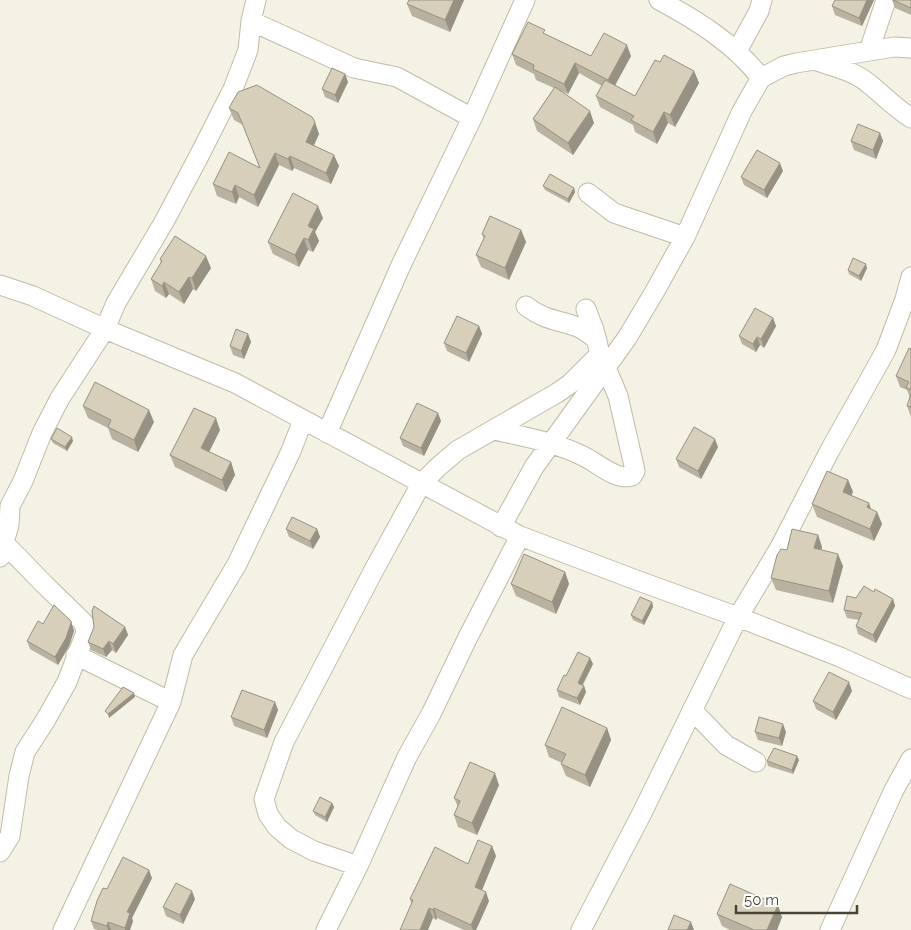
<svg xmlns="http://www.w3.org/2000/svg" width="911" height="930" font-family="Raleway,sans-serif">
<rect width="100%" height="100%" fill="#f4f2e5"/>
<g fill="none" stroke-linecap="round" stroke-linejoin="round">
<!-- street casing -->
<g stroke="#c1bba7" stroke-width="21">
<path id="street" d="M659,0C696,20 734,43 761,78
M251,21L354,68L397,77L472,118
M737,51L759,11L762,0
M869,51L886,0
M817,61C835,67 853,71 868,83C883,95 894,107 911,118
M588,193L614,213L685,237
M0,285L33,296L105,329L235,383L520,536L636,580L738,617L840,657L911,689
M526,306C547,322 558,319 580,328C586,331 592,336 597,340
M494,430C525,437 555,442 583,456C598,463 616,481 632,476L635,471L634,466L618,396L600,354L594,330L586,309
M327,433L402,263L472,118L525,0
M501,527L534,467L627,338L655,291L685,237L742,111L761,78L784,66L796,63L894,47L911,48
M0,557L9,525L10,506L23,481L42,433L60,398L105,329L116,303L164,222L199,156L233,89L248,50L251,21L256,0
M171,702L183,655L237,564L291,451L303,420
M692,710L726,745L756,762
M0,852L10,836L19,776L25,752L45,721L67,682L86,632L84,623L45,585L5,544
M358,866L314,851L291,839L277,827L268,814L264,799L284,742L375,568L421,484L438,467L458,450L557,393L570,384L600,354
M63,930L171,702L76,655
M326,930L358,866L407,757L431,714L467,639L520,536
M581,930L641,815L738,617L779,549L829,452L886,350L905,299L911,277
M830,930L894,790L911,759"/>
</g>
<!-- street -->
<use href="#street" stroke="#fff" stroke-width="19"/>
</g>
<!-- wall -->
<path fill="#b9b2a0" d="M464,0L450,32L412,16L407,4Z
M874,0L862,26L835,15L832,6Z
M892,0H911V15L895,8Z
M547,35L591,56H631L615,85L635,96L660,62L694,71L699,83L675,127L668,123L657,144L635,132L633,125L600,107L596,96L602,86L579,73L568,94L558,90L594,123L573,155L537,131L533,119L554,88L536,80L534,74L516,65L512,54Z
M345,74L348,82L338,103L325,97L322,89Z
M229,108L319,134L314,145L339,166L331,184L294,168L292,171L279,165L258,207L239,197L236,204L217,196L213,184L260,167L243,125L234,120Z
M880,133L883,141L876,159L854,150L851,141Z
M783,171L767,198L744,185L741,177Z
M543,186L574,188L575,192L569,203L545,190Z
M323,218L315,232L319,241L313,252L308,250L299,267L273,254L268,242Z
M521,230L526,242L509,280L481,267L476,255L484,239L482,234Z
M160,259L211,268L196,291L193,289L184,304L169,294L166,298L155,291L151,279L161,263Z
M867,268L861,281L849,274L848,270Z
M773,318L776,326L764,348L760,345L756,352L742,344L739,336Z
M479,326L482,334L469,362L447,351L444,343Z
M248,334L251,342L244,359L233,355L230,346Z
M911,349V417L907,406L910,398L907,390L900,387L896,376Z
M83,406L154,422L138,452L112,439L108,428L88,418Z
M441,421L424,456L403,446L400,438Z
M220,430L209,452L231,462L235,475L226,492L175,467L170,455Z
M51,439L73,441L67,451L53,443Z
M718,447L701,479L679,467L676,459Z
M848,480L853,492L851,495L871,509L877,512L882,524L874,541L817,517L812,504Z
M286,529H317L320,537L313,549L289,537Z
M818,535L822,547L821,550L843,566L833,603L776,590L771,578L787,550Z
M565,572L569,584L556,614L516,596L511,584Z
M874,592L893,599L895,606L876,643L858,634L856,626L859,620L847,618L844,610L856,598Z
M652,602L653,607L644,625L633,620L631,615Z
M43,624L74,629V631L69,646L58,665L30,649L27,641Z
M125,627L128,635L116,653L112,650L106,657L91,650L88,642Z
M590,658L593,664L583,685L584,686L586,692L580,705L559,697L557,690L566,676Z
M852,691L836,720L816,709L813,701Z
M275,702L278,710L267,738L234,726L231,717Z
M607,728L611,740L590,787L566,776L561,764L562,763L549,757L545,745Z
M755,732H786L782,746L758,740Z
M799,760L793,774L768,766L767,761Z
M499,785L477,835L458,827L454,815L458,807L454,798Z
M332,803L334,807L327,822L315,815L313,811Z
M492,846L496,856L482,890L489,901L476,930H464L437,918L436,920L411,903L410,899L468,864Z
M152,878L132,918L133,921L130,930H98L94,929L91,921L107,889Z
M195,899L183,924L166,916L163,907Z
M717,914L782,917L777,930H730L722,926Z"/>
<!-- shaded-wall -->
<path fill="#969182" d="M454,0H464L450,32L445,20Z
M867,0H874L862,26L859,18Z
M627,45L631,56L612,91L608,80Z
M575,63L579,73L568,94L564,84Z
M694,71L699,83L675,127L670,115Z
M345,74L348,82L338,103L335,95Z
M590,111L594,123L573,155L568,143Z
M664,112L668,123L657,144L653,132Z
M315,122L319,134L310,154L306,142Z
M880,133L883,141L876,159L873,150Z
M275,153L279,165L258,207L254,195Z
M334,155L339,166L331,184L326,173Z
M290,156L294,168L292,171L288,159Z
M780,163L783,171L767,198L764,190Z
M235,185L239,197L236,204L232,192Z
M574,188L575,192L569,203L568,199Z
M318,206L323,218L315,232L319,241L313,252L308,240V226Z
M521,230L526,242L509,280L505,268Z
M304,238L308,250L299,267L295,255Z
M206,256L211,268L196,291L192,278Z
M866,264L867,268L861,281L859,276Z
M189,277L193,289L184,304L179,292Z
M164,282L169,294L166,298L162,286Z
M773,318L776,326L764,348L761,339Z
M479,326L482,334L469,362L466,353Z
M248,334L251,342L244,359L241,351Z
M757,337L760,345L756,352L753,344Z
M149,410L154,422L138,452L134,440Z
M438,413L441,421L424,456L421,448Z
M216,418L220,430L205,460L201,448Z
M72,437L73,441L67,451L65,447Z
M715,439L718,447L701,479L698,471Z
M231,462L235,475L226,492L222,480Z
M848,480L853,492L847,504L843,492Z
M869,503L873,515L867,507Z
M877,512L882,524L874,541L870,529Z
M317,529L320,537L313,549L310,541Z
M818,535L822,547L819,560L814,548Z
M838,554L843,566L833,603L829,591Z
M565,572L569,584L556,614L552,602Z
M893,599L895,606L876,643L873,635Z
M652,602L653,607L644,625L642,621Z
M71,621L74,631L69,646L58,665L55,657Z
M125,627L128,635L116,653L113,644Z
M109,641L112,650L106,657L103,649Z
M590,658L593,664L580,689L578,683Z
M849,682L852,691L836,720L833,712Z
M584,686L586,692L580,705L577,698Z
M134,693L135,697L109,718L108,714Z
M275,702L278,710L267,738L264,730Z
M783,724L786,732L782,746L779,738Z
M607,728L611,740L590,787L585,775Z
M797,756L799,760L793,774L792,770Z
M495,773L499,785L477,835L472,823Z
M332,803L334,807L327,822L325,817Z
M492,846L496,856L479,897L475,887Z
M149,870L152,878L132,918L133,921L130,930H125V928L127,912Z
M192,891L195,899L183,924L180,915Z
M486,892L489,901L476,930H473L471,925Z
M778,905L782,917L777,930H767Z
M429,908L433,918L428,930H420Z
M434,908L437,918L436,920L433,910Z
M108,922L111,930H108L107,926Z
M691,922L694,930H687Z"/>
<!-- building -->
<path fill="#d7cfba" stroke="#969182" d="M409,0H454L445,20L407,4Z
M835,0H867L859,18L832,6Z
M893,0H911V8Z
M528,22L545,30L543,33L591,56L604,33L627,45L608,80L575,63L564,84L533,69L534,65L512,54Z
M664,55L694,71L670,115L664,112L653,132L631,120L634,116L596,96L605,80L635,96L655,60L660,62Z
M332,68L345,74L335,95L322,89Z
M257,85L312,117L315,122L306,142L334,155L326,173L290,156L288,159L275,153L254,195L235,185L232,192L213,184L229,152L260,168L238,113L229,108L238,92Z
M555,87L590,111L568,143L533,119Z
M858,124L880,133L873,150L851,141Z
M757,150L780,163L764,190L741,177Z
M550,174L574,188L568,199L543,186Z
M293,193L318,206L308,226L314,229L308,240L304,238L295,255L268,242Z
M490,216L521,230L505,268L476,255L485,236L482,234Z
M175,236L206,256L192,278L189,277L179,292L164,282L162,286L151,279L162,261L160,259Z
M853,258L866,264L859,276L848,270Z
M755,308L773,318L761,339L757,337L753,344L739,336Z
M457,316L479,326L466,353L444,343Z
M236,329L248,334L241,351L230,346Z
M909,348L911,349V390L906,387L909,382L896,376Z
M95,382L149,410L134,440L108,427L111,420L83,406Z
M911,394V407L907,406Z
M417,403L438,413L421,448L400,438Z
M194,408L216,418L201,448L231,462L222,480L170,455Z
M694,427L715,439L698,471L676,459Z
M57,428L72,437L65,447L51,439Z
M827,471L848,480L843,492L869,503L867,507L877,512L870,529L812,504Z
M292,517L317,529L310,541L286,529Z
M792,529L818,535L814,548L838,554L829,591L771,578L777,555L781,549L787,550Z
M524,554L565,572L552,602L511,584Z
M864,586L874,592L875,589L893,599L873,635L856,626L862,613L844,610L847,596L856,598Z
M640,597L652,602L642,621L631,615Z
M54,605L71,621V623L66,638L55,657L27,641L38,621L43,624Z
M94,606L125,627L113,644L109,641L103,649L88,642L94,627L92,611Z
M578,652L590,658L578,683L584,686L577,698L557,690L564,675L566,676Z
M829,672L849,682L833,712L813,701Z
M123,687L134,693L108,714L105,711Z
M242,690L275,702L264,730L231,717Z
M562,707L607,728L585,775L561,764L566,754L545,745Z
M759,717L783,724L779,738L755,732Z
M774,748L797,756L792,770L767,761Z
M470,762L495,773L472,823L454,815L460,801L454,798Z
M320,797L332,803L325,817L313,811Z
M478,840L492,846L475,887L486,892L471,925L434,908L433,910L429,908L420,930H400L413,900L410,899L435,847L468,864Z
M123,857L149,870L127,912L130,913L125,928L108,922L107,926L91,921L97,901L103,888L107,889Z
M176,883L192,891L180,915L163,907Z
M730,884L778,905L767,930H754L717,914Z
M674,915L691,922L687,930H668Z"/>
<!-- scale -->
<path d="M736 905v8h121v-8" fill="none" stroke="#484334" stroke-width="2.5"/>
<text x="744" y="905" font-size="15" fill="#484334" stroke="#ffffff" stroke-width="4" paint-order="stroke">50 m</text>
</svg>
